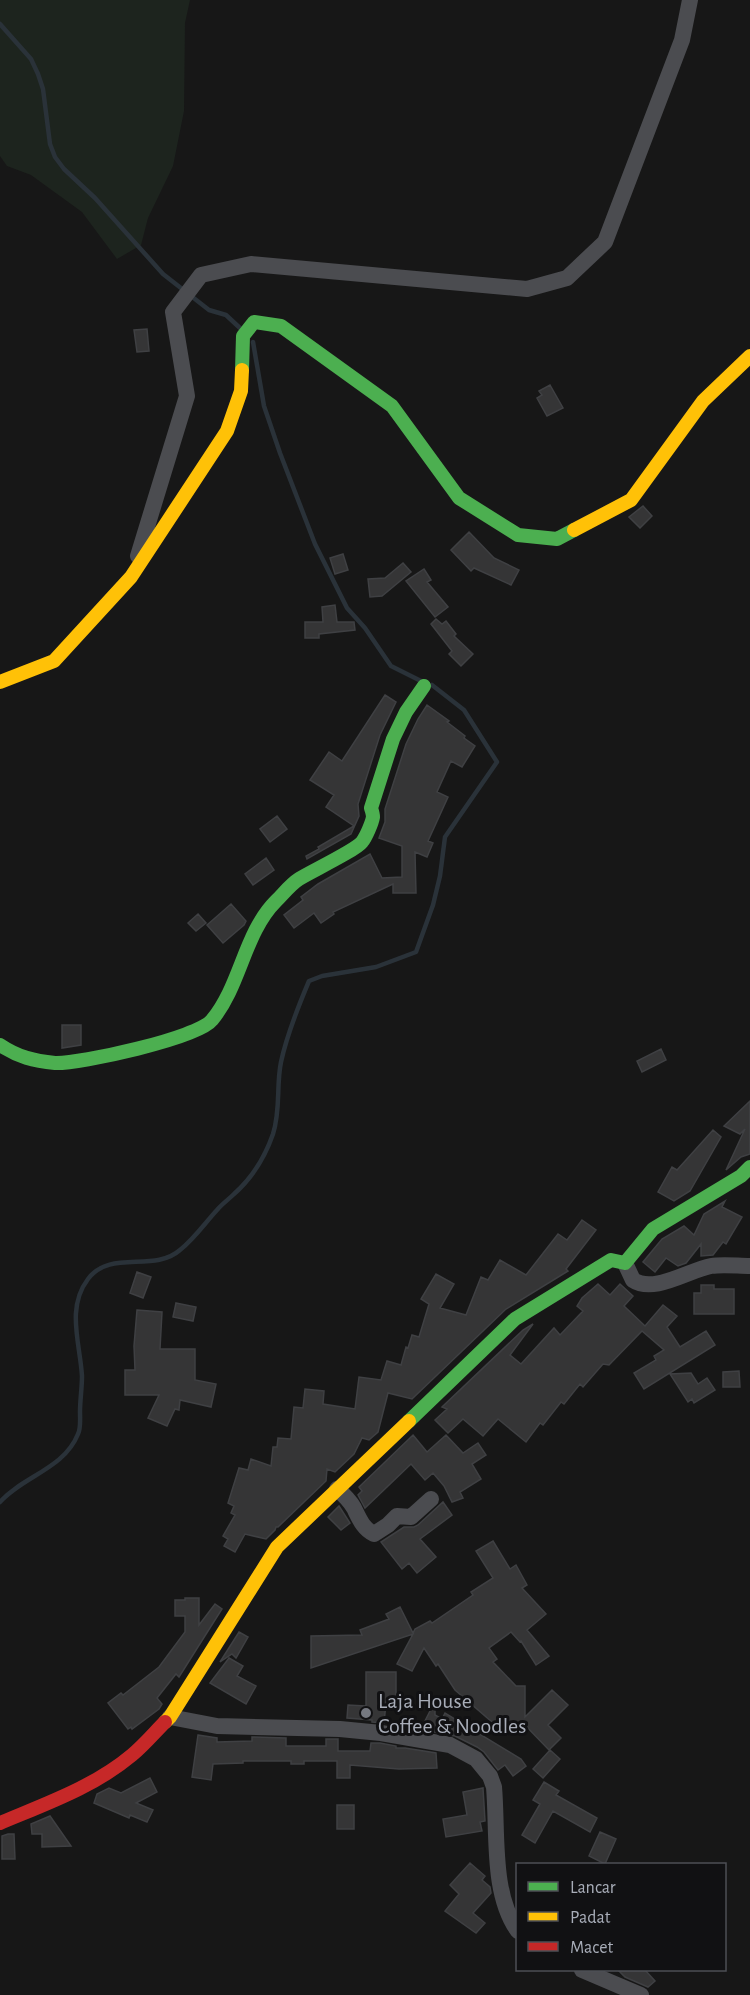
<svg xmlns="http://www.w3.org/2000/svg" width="750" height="1995" font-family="'Alegreya Sans',sans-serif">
<rect width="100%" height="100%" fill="#171717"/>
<!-- green -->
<path fill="#1d241e" d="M0,0H190L185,23L184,111L173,166L148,218L141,245L117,259L82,212L31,175L7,166L0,156Z"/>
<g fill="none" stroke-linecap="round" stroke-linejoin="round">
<!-- stream -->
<path stroke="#2a3239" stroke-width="4.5" d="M0,24L31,59L38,74L43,89L50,144L55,157L64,169L95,198L163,274L209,310L226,315L241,329
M253,342L264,406L280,453L315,544L347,608L365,628L391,666L421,681
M0,1502C23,1476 64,1469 78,1434C81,1428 80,1419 80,1412C80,1400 82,1388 82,1376C80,1343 66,1308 88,1279C110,1249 154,1273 180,1250C194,1239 205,1223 217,1210C222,1204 228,1200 234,1194C252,1178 265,1157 273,1134C281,1109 276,1086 281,1062C287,1034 298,1007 309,981L322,976L376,967L416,952L433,905L440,876L445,837L497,762L464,710L432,685"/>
</g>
<!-- building -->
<path fill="#353536" stroke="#3f4043" stroke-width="1.5" d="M147,329L149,351L137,352L134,330Z
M550,385L563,408L547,416L537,398L542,395L539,391Z
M643,506L652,516L640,528L629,517Z
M469,532L494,558L519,570L511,585L474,568L471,571L451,550Z
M343,554L348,570L335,574L330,558Z
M403,563L411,572L382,596L370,597L368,579L385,578Z
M424,569L431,580L427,582L448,607L435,617L406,581Z
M335,605L337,622H354L355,630L319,634V638H305V622H323L322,607Z
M436,619L442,624L446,621L456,634L454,636L473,654L461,666L449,654L452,651L431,624Z
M385,695L396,702L380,735L358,804L359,816L351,834L307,859L306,856L319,849L318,847L354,826L326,807L334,795L310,780L329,752L342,761Z
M427,705L449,721L447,722L465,736L464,738L475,746L462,767L451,761L437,792L448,797L428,841L433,843L427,857L415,852L416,893H393V884L333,912L334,914L321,923L314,913L294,928L284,915L303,900L301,897L318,884L370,854L382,878L402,877V846L379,838L385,822V809L406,744L418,719Z
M277,816L287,829L270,842L260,829Z
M266,858L274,870L253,885L245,874Z
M231,904L246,921L244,925L223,943L207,925Z
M198,914L206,923L196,931L188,923Z
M62,1025H81V1045L62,1048Z
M661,1049L666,1060L642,1072L637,1061Z
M750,1101V1154L741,1157L726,1170L745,1129L740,1134L724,1126Z
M713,1130L721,1137L690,1191L674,1201L658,1192L672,1167L677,1170Z
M725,1201L722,1207L742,1217L726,1244L723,1242L713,1255L701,1256V1244L686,1263L678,1266L666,1258L655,1272L643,1262L662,1239L684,1226L694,1235L704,1214Z
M582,1220L596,1230L566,1269L568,1271L506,1309L412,1399L388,1393L378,1432L369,1440L362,1438L354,1454L335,1472L327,1469L326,1481L278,1527H276L275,1530L266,1539L245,1534L235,1552L224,1546L228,1539L223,1536L235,1515L231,1513L234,1506L228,1503L239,1468L248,1470L251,1459L271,1466L273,1447H277L278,1438L291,1439L294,1407L303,1408L305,1389L324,1391L323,1404L355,1409L359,1377L381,1380L387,1361L401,1365L406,1347L408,1348L412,1335L419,1337L429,1304L421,1299L436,1274L454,1284L440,1308L466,1315L481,1277L488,1280L500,1260L526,1275L558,1234L567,1240Z
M137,1272L151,1277L143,1298L130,1293Z
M598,1284L610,1295L620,1284L633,1296L624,1306L645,1326L663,1305L677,1316L667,1327L680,1347L706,1331L715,1345L644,1389L634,1373L656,1360L654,1356L664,1350L642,1331L609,1365L603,1364L583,1387L580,1384L564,1404L561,1402L543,1425L540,1423L526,1442L498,1419L483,1436L463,1419L448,1433L435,1420L447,1409L442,1407L523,1330L533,1324L510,1355L521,1364L554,1328L560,1335L583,1311L577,1306L582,1298Z
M701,1285H714V1289H734V1314H694V1293H701Z
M176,1303L196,1307L193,1321L173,1317Z
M137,1310L162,1312L160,1349H195V1380L216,1384L211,1407L180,1400L179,1410L175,1409L167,1426L148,1418L159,1395H125V1370H135L134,1346Z
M739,1371L740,1387H723V1372Z
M691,1373L698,1384L707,1378L715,1390L694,1403L692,1399L688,1402L670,1374Z
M413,1435L427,1452L446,1435L463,1453L478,1443L486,1455L472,1464L481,1479L460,1492L463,1498L452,1502L444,1486L433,1473L425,1480L411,1464L365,1508L358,1495L362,1491L359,1487Z
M443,1502L452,1515L420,1539L436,1557L417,1573L409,1563L402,1569L381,1542L404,1527H414L418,1525Z
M339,1506L350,1523L341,1530L328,1517Z
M493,1541L510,1569L516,1565L527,1585L522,1588L546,1614L527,1630L549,1656L536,1665L521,1641L520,1642L511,1632L489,1648L497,1659L493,1662L516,1686H525V1717L552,1690L568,1705L548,1725L561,1738L549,1750L522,1722L507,1735L455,1690L438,1664L436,1666L424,1648L412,1671L397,1664L413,1634L311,1668V1636L362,1635L360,1630L389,1619L386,1614L400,1607L413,1633L415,1629L430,1621L432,1623L473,1595L471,1592L493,1578L476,1551Z
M185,1598H199V1625L215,1604L222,1609L179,1677L176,1674L157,1698L162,1704L159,1709L132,1729L131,1727L128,1729L108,1703L121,1693L123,1695L159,1667L185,1632V1616H175V1600H185Z
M239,1632L248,1637L236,1658L232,1654L220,1662Z
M229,1658L243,1666L237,1676L256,1686L246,1704L210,1683Z
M366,1672H396V1703H386L384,1723L372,1722V1720L347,1718L348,1705L366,1706Z
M435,1701V1715L442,1719L445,1713L521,1759L526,1766L513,1776L505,1765L498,1770L484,1752L477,1747L455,1736L429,1731L422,1727Z
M198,1735L217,1738V1742L252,1741V1737L286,1738V1746H326V1739H338V1751H370L371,1743H380L396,1746V1748H405L436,1753L437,1768L399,1769L350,1765V1778H337V1761H304V1764H291V1761H243V1763L213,1764L211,1780L192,1777Z
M550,1750L560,1759L543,1778L533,1769Z
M150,1778L157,1792L136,1803L153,1810L147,1822L130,1815L129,1818L94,1803L97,1794L109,1788L121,1793Z
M544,1782L559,1791L556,1795L597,1818L590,1832L553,1811L535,1843L522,1835L540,1804L533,1800Z
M483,1788L485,1821L480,1822L482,1831L446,1837L443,1819L467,1815L463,1792Z
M337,1805H354V1829H337Z
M50,1816L71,1846L42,1847V1834H32L31,1824Z
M600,1832L616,1839L605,1864L589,1856Z
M8,1834H14L15,1859H2V1836Z
M470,1863L485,1876L482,1880L490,1887L491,1893L473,1913L485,1923L476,1933L445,1911L459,1894L450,1885Z
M618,1970H645L655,1981L648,1987L625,1977Z"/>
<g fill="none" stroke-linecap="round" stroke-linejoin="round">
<!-- street -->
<path stroke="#4b4c50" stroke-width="16" d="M138,556L187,396L173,312L201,275L251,264L527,289L567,278L605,242L682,40L690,0
M625,1263L633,1280C654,1294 689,1270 711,1266C723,1264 738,1266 750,1266
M337,1489C343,1494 350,1501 354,1508C359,1518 363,1529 374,1534L388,1525L397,1516L411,1517L431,1499
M170,1717L217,1726L340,1729L381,1733L450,1745L476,1759L490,1776L494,1787C498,1832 491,1894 518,1931
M582,1970L641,1995"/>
<!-- fast -->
<path stroke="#4caf50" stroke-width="14" d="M242,370L243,336L254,322L281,326L392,406L459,498L518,535L557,539L574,530
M0,1045C18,1057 34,1061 55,1063C80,1064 198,1038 212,1020C241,985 244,933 276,901C284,893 291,884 299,879C312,871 356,850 362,842C366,837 372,823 373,817C373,814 372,811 371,808L393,739L406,712L424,686
M409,1421L515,1319L611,1260L625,1263L653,1229L741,1176L750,1167"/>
<!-- slow -->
<path stroke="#ffc107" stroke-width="14" d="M574,530L631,500L703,401L750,356
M0,682L54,661L131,577L227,431L241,391L242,370
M165,1722L170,1717L277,1547L409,1421"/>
<!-- jam -->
<path stroke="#c62828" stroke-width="14" d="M0,1823C45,1804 94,1787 132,1755C144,1745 154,1733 165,1722"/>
</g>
<!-- markers -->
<circle fill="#757880" stroke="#111113" stroke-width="2" cx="366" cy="1713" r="6"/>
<g text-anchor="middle" stroke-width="6" stroke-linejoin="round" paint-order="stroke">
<!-- poi labels -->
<g font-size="22" fill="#a8adb8" stroke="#111113" text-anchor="start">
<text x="378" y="1708">Laja House<tspan x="378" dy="25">Coffee &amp; Noodles</tspan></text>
</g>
</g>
<!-- legend -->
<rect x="516" y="1863" width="210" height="108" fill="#111113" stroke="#4d4f55" stroke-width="1.5"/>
<rect x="528" y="1882" width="30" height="9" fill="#4caf50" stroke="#4d4f55" stroke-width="1.5"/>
<text x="570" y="1893" font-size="18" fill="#a8adb8">Lancar</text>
<rect x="528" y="1912" width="30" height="9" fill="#ffc107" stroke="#4d4f55" stroke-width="1.5"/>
<text x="570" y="1923" font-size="18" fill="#a8adb8">Padat</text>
<rect x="528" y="1942" width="30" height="9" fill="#c62828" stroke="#4d4f55" stroke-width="1.5"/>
<text x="570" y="1953" font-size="18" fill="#a8adb8">Macet</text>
</svg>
